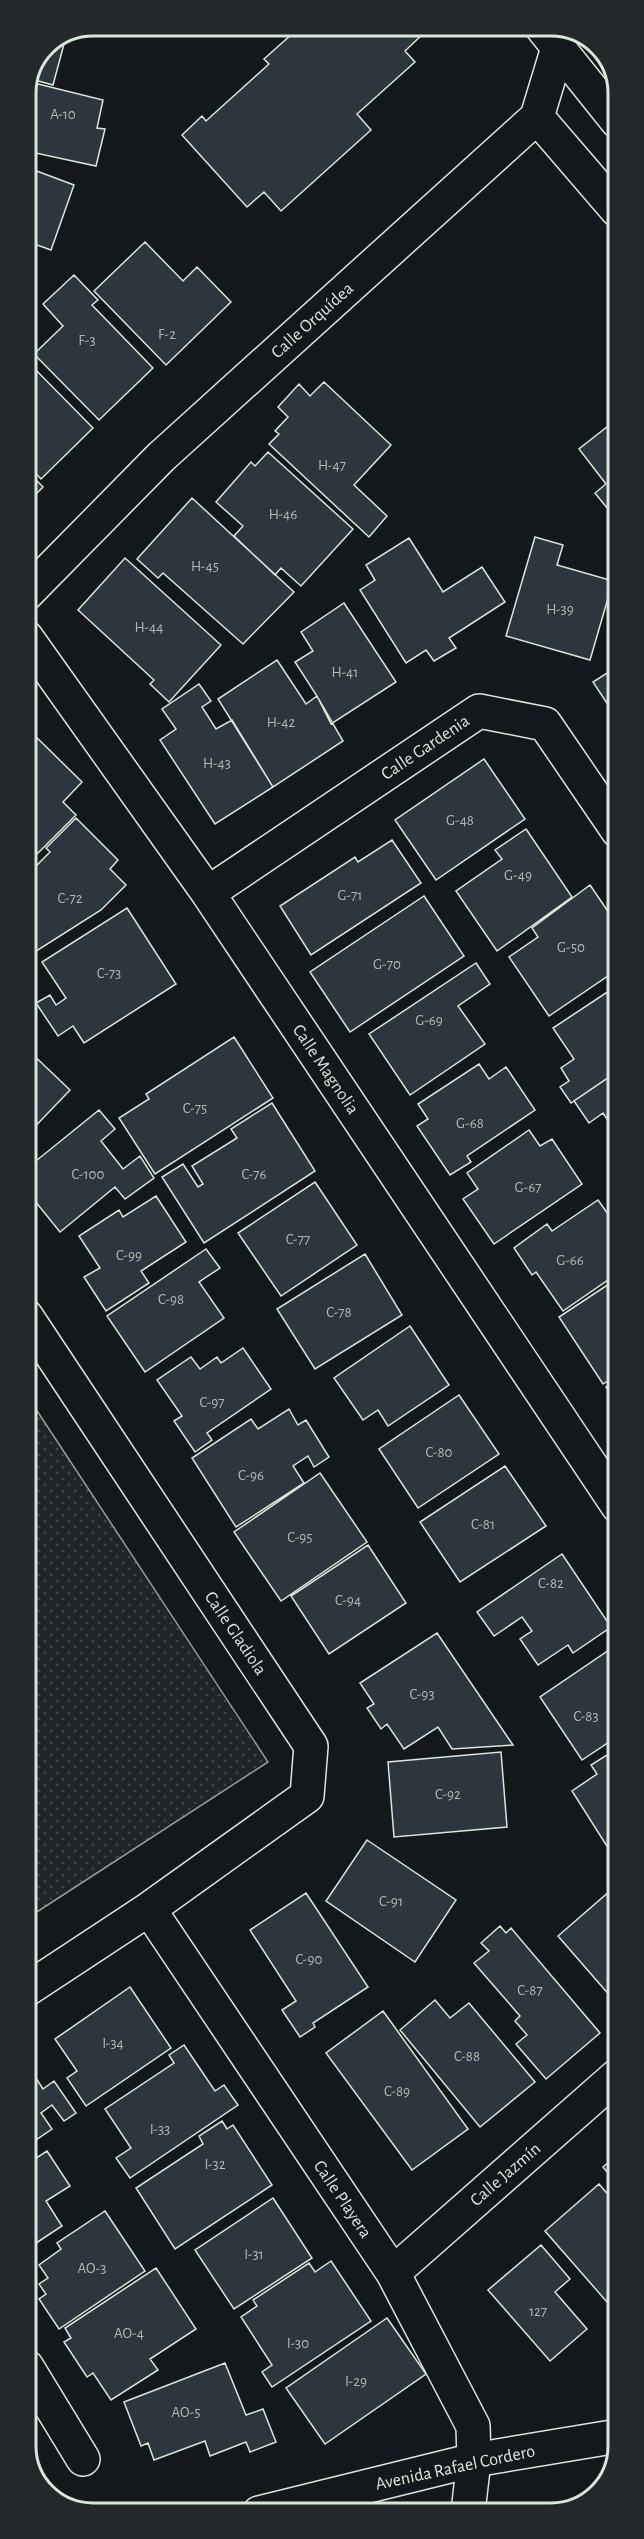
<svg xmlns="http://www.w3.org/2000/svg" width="644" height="2539" font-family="'Alegreya Sans',sans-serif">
<defs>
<pattern id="park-dots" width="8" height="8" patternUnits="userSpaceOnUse" patternTransform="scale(1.5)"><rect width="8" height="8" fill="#202428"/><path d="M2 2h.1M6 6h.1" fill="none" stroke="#404447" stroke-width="1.8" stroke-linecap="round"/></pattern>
</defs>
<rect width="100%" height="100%" fill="#14181c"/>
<!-- park -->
<path fill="url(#park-dots)" stroke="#939e99" stroke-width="1.5" d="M26,1394L268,1762L26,1919Z"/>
<!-- building -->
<path fill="#2c363c" stroke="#d8e6dc" stroke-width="1.5" d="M301,26H421L426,31L405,51L415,62L357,114L371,130L281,211L264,192L247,207L182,135L202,116L206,121L269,64L264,59Z
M56,41L64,44L53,85L31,79L46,45Z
M30,82L103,100L97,128L105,129L96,166L26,151V93Z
M26,167L74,185L51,250L26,241Z
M145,242L183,281L197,267L231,302L166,365L94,291Z
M74,275L98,300L92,305L153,368L99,420L34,354L63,326L43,304Z
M27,361L93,428L41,479L26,463Z
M324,382L391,445L354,485L387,516L369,537L269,444L279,434L275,431L288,417L278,407L299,384L310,396Z
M617,419V510L612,514L595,493L606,484L579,449Z
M268,452L353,529L301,586L281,568L275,575L234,536L243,526L216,502L251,462L255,466Z
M26,470L43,487L26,504Z
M192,498L294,592L243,644L163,573L158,578L137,559Z
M535,537L563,545L557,565L613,581L590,660L506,636Z
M409,538L443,592L482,567L505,602L449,638L456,648L434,661L426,650L406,663L360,590L375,580L366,565Z
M125,558L221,645L169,702L150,684L154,680L78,610Z
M344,603L396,682L331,724L317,696L295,662L313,651L301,632Z
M277,660L306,704L317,696L343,741L273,787L218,699Z
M618,666V720L593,682Z
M199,684L211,701L202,707L216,729L232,720L273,787L215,824L160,740L176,729L162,709Z
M26,727L82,782L63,802L76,815L28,863L26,861Z
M484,759L525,819L436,880L395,820Z
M76,818L118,860L110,869L126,885L101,910L30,955L26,951V876L50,852L46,848Z
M526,829L572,897L497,951L456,891L502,859L495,850Z
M392,840L421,883L311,955L280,906L355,857L358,862Z
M590,885L618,926V969L549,1016L509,957L538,937L532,928Z
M424,896L464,956L350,1032L310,972Z
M127,908L176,984L84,1043L73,1026L58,1036L36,1003L50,995L56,1005L66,998L42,962Z
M476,963L490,984L458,1006L485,1044L410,1095L369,1034Z
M618,985V1071L571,1103L560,1087L569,1081L561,1068L574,1059L553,1028Z
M234,1037L273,1098L155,1174L119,1118L149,1099L146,1094Z
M26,1048L70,1090L26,1136Z
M479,1064L489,1079L506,1067L535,1110L467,1156L471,1162L450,1175L417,1126L428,1119L418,1104Z
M618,1071V1135L603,1113L589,1123L574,1101Z
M272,1103L315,1171L204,1243L162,1177L183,1164L198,1187L203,1184L192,1166L237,1138L231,1129Z
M99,1110L115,1129L101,1141L123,1169L140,1156L154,1178L125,1199L115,1187L60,1232L26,1190V1169Z
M529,1130L540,1146L552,1139L582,1184L494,1244L463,1199L478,1189L467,1173Z
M315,1182L357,1245L281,1296L238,1233Z
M156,1196L186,1242L141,1271L149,1283L106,1311L84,1277L100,1268L79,1236L119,1210L123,1217Z
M598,1200L618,1228V1273L563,1311L536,1272L532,1275L514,1248L547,1224L552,1231Z
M206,1249L220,1268L199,1282L224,1318L145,1372L107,1316Z
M365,1254L402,1315L315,1369L277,1309Z
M618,1278V1374L603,1384L559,1317Z
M410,1326L449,1385L388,1426L378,1410L363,1420L334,1378Z
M243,1348L271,1389L207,1433L212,1440L195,1452L174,1421L182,1416L157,1380L191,1357L200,1369L217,1357L221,1363Z
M618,1379V1405L606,1387Z
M459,1395L499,1454L418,1508L379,1449Z
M289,1409L298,1425L306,1420L329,1457L314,1467L308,1456L293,1466L304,1483L236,1527L192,1458L251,1419L258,1429Z
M505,1466L546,1526L460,1582L420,1522Z
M320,1473L367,1542L281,1601L234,1532Z
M368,1545L406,1603L329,1654L291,1596Z
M562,1554L611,1627L573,1653L568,1645L538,1665L520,1639L532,1631L522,1617L494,1636L477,1612Z
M437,1633L513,1745L452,1749L438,1727L404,1749L387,1724L381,1729L367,1708L374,1704L360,1683Z
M618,1644V1736L582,1760L540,1697Z
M618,1748V1846L610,1851L572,1791L597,1774L591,1765Z
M501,1752L507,1827L394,1837L388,1762Z
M367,1840L456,1900L415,1962L326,1901Z
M618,1884V2005L558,1936Z
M306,1893L368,1987L313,2023L315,2027L300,2037L282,2010L296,2001L250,1930Z
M500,1926L506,1933L511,1928L600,2033L546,2079L516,2044L527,2035L515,2021L520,2016L474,1963L489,1951L481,1943Z
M130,1987L171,2048L86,2106L67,2078L77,2071L55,2039Z
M435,2000L450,2018L469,2003L535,2082L480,2127L400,2030Z
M383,2011L468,2129L412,2170L326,2053Z
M184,2045L215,2091L224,2085L238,2105L130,2178L116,2158L131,2148L105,2109L174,2063L169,2055Z
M28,2066L43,2089L54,2081L76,2113L64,2121L52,2105L41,2113L52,2129L27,2146V2068Z
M222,2121L227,2129L233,2125L272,2185L175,2249L136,2188L203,2144L199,2136Z
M47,2151L70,2186L46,2201L62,2226L27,2249V2164Z
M618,2154V2185L603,2167Z
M599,2184L618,2206V2295L617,2293L607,2302L545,2231Z
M273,2198L312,2258L234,2309L195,2250Z
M105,2211L145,2271L59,2329L39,2299L46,2294L39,2284L48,2278L39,2265L61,2249L57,2243Z
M541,2245L570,2279L555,2292L587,2329L550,2361L488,2290Z
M331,2261L371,2321L272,2387L262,2372L272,2365L241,2317L257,2306L253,2300L309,2263L315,2272Z
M156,2268L196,2329L150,2359L158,2370L111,2400L93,2373L87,2377L64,2342L71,2338L65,2328Z
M387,2318L426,2374L325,2444L286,2388Z
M225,2363L246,2415L263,2409L276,2442L250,2452L246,2442L210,2456L205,2441L154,2460L148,2443L141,2446L124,2402Z"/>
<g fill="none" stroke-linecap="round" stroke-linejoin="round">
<!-- street casing -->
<g stroke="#d8e6dc" stroke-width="36">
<path id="street" d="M537,117L617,210
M26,594L161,457L537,117L564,28
M26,637L208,893L618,1506
M208,893L479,711L545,724L618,831
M26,1316L311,1746L307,1796L149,1909L26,1990
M149,1909L393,2273L473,2426L474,2460L468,2512
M393,2273L618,2075
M27,2367L83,2459"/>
</g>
<!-- secondary casing -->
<g stroke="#d8e6dc" stroke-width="36">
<path id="secondary" d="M259,2513L474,2460L618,2436"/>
</g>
<!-- primary casing -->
<g stroke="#d8e6dc" stroke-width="36">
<path id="primary" d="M541,26L617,121"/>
</g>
<!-- street -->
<use href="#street" stroke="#14181c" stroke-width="33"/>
<!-- secondary -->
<use href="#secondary" stroke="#14181c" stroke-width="33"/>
<!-- primary -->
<use href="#primary" stroke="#14181c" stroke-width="33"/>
</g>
<g text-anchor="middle" stroke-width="4.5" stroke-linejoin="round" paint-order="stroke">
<!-- number labels -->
<g font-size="15" fill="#adbab4">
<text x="63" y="119">A-10</text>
<text x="167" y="339">F-2</text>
<text x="87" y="345">F-3</text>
<text x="332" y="470">H-47</text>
<text x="283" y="519">H-46</text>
<text x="205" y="571">H-45</text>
<text x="560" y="614">H-39</text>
<text x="149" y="632">H-44</text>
<text x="345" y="677">H-41</text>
<text x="281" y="727">H-42</text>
<text x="217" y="768">H-43</text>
<text x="460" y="825">G-48</text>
<text x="518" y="880">G-49</text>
<text x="350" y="900">G-71</text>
<text x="70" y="903">C-72</text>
<text x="571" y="952">G-50</text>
<text x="387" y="969">G-70</text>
<text x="109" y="978">C-73</text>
<text x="429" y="1025">G-69</text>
<text x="195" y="1113">C-75</text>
<text x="470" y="1128">G-68</text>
<text x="88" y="1179">C-100</text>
<text x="254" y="1179">C-76</text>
<text x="528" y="1192">G-67</text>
<text x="298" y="1244">C-77</text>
<text x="129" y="1260">C-99</text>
<text x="570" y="1265">G-66</text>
<text x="171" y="1304">C-98</text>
<text x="339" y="1317">C-78</text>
<text x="212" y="1407">C-97</text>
<text x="439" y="1457">C-80</text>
<text x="251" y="1480">C-96</text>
<text x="483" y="1529">C-81</text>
<text x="300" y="1542">C-95</text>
<text x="551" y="1588">C-82</text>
<text x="348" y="1605">C-94</text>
<text x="422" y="1699">C-93</text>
<text x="586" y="1721">C-83</text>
<text x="448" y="1799">C-92</text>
<text x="391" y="1906">C-91</text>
<text x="309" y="1964">C-90</text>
<text x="530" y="1995">C-87</text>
<text x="113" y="2048">I-34</text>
<text x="467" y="2061">C-88</text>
<text x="397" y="2096">C-89</text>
<text x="160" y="2134">I-33</text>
<text x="215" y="2169">I-32</text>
<text x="254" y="2259">I-31</text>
<text x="92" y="2273">AO-3</text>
<text x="538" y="2316">127</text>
<text x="129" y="2338">AO-4</text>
<text x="298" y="2348">I-30</text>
<text x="356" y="2386">I-29</text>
<text x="186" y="2417">AO-5</text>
</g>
<!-- street labels -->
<g font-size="18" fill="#d8e6dc" stroke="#14181c">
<text transform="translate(312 320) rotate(-42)" y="6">Calle Orquídea</text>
<text transform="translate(425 747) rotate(-34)" y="6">Calle Gardenia</text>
<text transform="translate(326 1069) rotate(56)" y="6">Calle Magnolia</text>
<text transform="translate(236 1633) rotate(56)" y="6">Calle Gladiola</text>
<text transform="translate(505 2174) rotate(-41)" y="6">Calle Jazmín</text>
<text transform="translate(343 2199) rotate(56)" y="6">Calle Playera</text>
<text transform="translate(455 2467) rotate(-12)" y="6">Avenida Rafael Cordero</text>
</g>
</g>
<!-- crop -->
<path d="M0 0H644V2539H0ZM93 36H551A57 57 0 0 1 608 93V2446A57 57 0 0 1 551 2503H93A57 57 0 0 1 36 2446V93A57 57 0 0 1 93 36Z" fill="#24282b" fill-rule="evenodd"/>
<path fill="none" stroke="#d8e6dc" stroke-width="3" d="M93 36H551A57 57 0 0 1 608 93V2446A57 57 0 0 1 551 2503H93A57 57 0 0 1 36 2446V93A57 57 0 0 1 93 36Z"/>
</svg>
